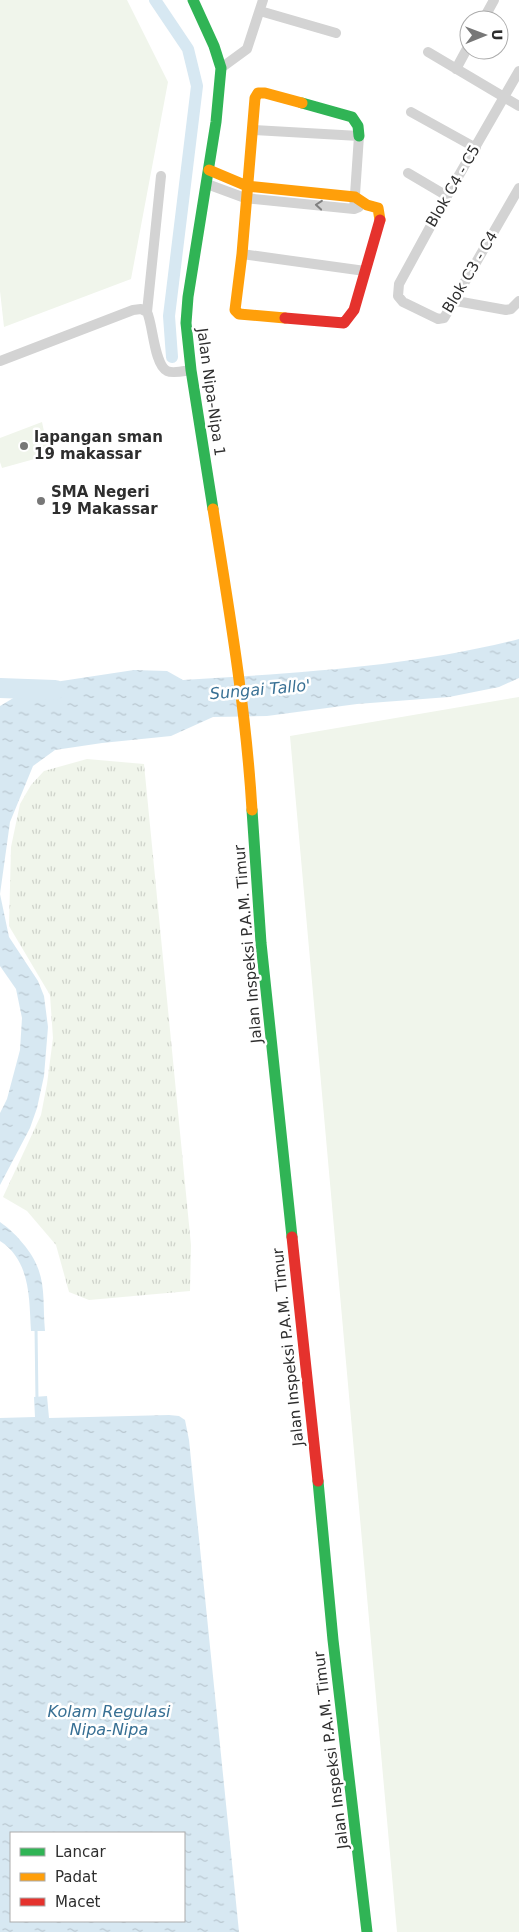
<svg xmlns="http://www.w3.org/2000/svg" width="519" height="1932" font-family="'DejaVu Sans',sans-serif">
<defs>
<pattern id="park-tufts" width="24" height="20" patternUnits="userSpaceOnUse" patternTransform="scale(1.25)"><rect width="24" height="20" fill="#f0f5eb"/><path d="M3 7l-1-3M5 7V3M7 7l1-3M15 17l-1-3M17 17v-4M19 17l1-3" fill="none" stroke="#ced2ca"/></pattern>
<pattern id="water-ripples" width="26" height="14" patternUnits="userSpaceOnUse" patternTransform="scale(1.25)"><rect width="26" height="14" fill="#d7e8f2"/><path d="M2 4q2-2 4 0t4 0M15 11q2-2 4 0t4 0" fill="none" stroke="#b9c7d0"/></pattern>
</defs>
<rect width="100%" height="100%" fill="#fff"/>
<!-- grass -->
<path fill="#f0f5eb" d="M0,0H127L168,82L131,279L4,327L0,291Z
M42,422L49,455L2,468L0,462V438Z
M519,697V1932H397L290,736Z"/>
<!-- park -->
<path fill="url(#park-tufts)" d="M87,759L144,764L191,1245L190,1291L89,1300L69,1292L56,1245L27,1211L3,1197L41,1115L47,1084L53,1038L50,995L9,926L11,847L20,804L31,785L44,771Z"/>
<!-- water -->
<path fill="url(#water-ripples)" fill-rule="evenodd" d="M519,639V678L499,687L449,697L357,704L267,716L213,717L171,736L102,743L55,750L33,766L10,822L0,894L9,937L38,981L44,996L48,1027L44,1076L37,1108L30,1128L0,1185V1113L7,1099L20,1050L22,1018L16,989L0,966V706L35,685L134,670L167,671L183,680C296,673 409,667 519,639Z
M0,1222C10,1229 17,1236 25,1246C48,1275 42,1297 45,1331H31C29,1299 31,1261 0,1241Z
M47,1396L49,1418L169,1415L179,1416L185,1420L189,1440L239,1932H0V1418L35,1417L34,1397ZM184,1833V1921H11V1833Z"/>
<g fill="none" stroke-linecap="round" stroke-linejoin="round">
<!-- stream -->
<path stroke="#d7e8f2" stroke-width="3" d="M36,1327L37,1401"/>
<!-- canal -->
<path stroke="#d7e8f2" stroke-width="12" d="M155,0L188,49L197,86L169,316L172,357"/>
<!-- river -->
<path stroke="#d7e8f2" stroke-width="20" d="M0,688L55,690"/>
<!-- street -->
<path stroke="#d3d3d3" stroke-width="10" d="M260,11L336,33
M483,20L494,0
M428,52L519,106
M221,68L247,49L263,0
M456,69L469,45
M519,71L447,196L399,284L398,296L403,302L438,319L444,318L519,188
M411,112L476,148
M252,130L359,136L354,209
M408,173L447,196
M207,184L245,198L354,209L359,207
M242,254L365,271
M456,301L506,310L511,309L519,301
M147,312L161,176
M0,361L133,310L141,309L147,312C153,324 154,365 167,371C173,374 184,371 191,370"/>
<!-- fast -->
<path stroke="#30b455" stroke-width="11" d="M193,0L214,46L221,68L216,122L188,297L186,323L191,370L213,509
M302,103L352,117L358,126L359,136
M252,810L261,943L292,1237
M318,1481L333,1640L367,1932"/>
<!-- slow -->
<path stroke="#ff9f0a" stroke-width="11" d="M209,170L247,186L355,197L367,205L378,208L380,220
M285,318L239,314L235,310L242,254L255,98L258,93H265L302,103
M213,509C229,609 246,709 252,810"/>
<!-- jam -->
<path stroke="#e5322d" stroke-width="11" d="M285,318L344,323L354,310L380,220
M292,1237L318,1481"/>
</g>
<!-- one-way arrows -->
<defs><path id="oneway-chevron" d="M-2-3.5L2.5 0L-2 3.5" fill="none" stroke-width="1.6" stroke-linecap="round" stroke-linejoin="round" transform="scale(1.25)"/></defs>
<use stroke="#808080" href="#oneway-chevron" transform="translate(319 205) rotate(-175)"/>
<!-- markers -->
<g fill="#777" stroke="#fff" stroke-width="2">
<circle cx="24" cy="446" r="5"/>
<circle cx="41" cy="501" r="5"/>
</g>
<g text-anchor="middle" stroke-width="5" stroke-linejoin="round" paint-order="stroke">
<!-- street labels -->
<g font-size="15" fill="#2e2e2e" stroke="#fff">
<text transform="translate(453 186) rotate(-60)" y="5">Blok C4 - C5</text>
<text transform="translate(470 272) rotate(-59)" y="5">Blok C3 - C4</text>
<text transform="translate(211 392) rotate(82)" y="5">Jalan Nipa-Nipa 1</text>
<text transform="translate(248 944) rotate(-95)" y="5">Jalan Inspeksi P.A.M. Timur</text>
<text transform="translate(288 1347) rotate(-96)" y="5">Jalan Inspeksi P.A.M. Timur</text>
<text transform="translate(331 1750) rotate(-97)" y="5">Jalan Inspeksi P.A.M. Timur</text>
</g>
<!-- poi labels -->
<g font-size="15" font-weight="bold" fill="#2e2e2e" stroke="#fff" text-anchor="start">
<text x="34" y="442">lapangan sman<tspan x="34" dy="17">19 makassar</tspan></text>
<text x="51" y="497">SMA Negeri<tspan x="51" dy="17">19 Makassar</tspan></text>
</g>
<!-- water labels -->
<g font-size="16" font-style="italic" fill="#387094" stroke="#fff">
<text transform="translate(260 689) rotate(-5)" y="6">Sungai Tallo'</text>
<text x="109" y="1717">Kolam Regulasi<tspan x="109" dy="18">Nipa-Nipa</tspan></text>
</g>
</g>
<!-- legend -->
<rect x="10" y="1832" width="175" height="90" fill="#ffffff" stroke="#ababab"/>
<rect x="20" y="1848" width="25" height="8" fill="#30b455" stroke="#ababab"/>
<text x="55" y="1857" font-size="15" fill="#2e2e2e">Lancar</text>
<rect x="20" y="1873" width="25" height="8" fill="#ff9f0a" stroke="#ababab"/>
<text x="55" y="1882" font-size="15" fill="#2e2e2e">Padat</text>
<rect x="20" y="1898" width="25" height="8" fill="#e5322d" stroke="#ababab"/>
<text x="55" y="1907" font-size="15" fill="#2e2e2e">Macet</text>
<!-- north arrow -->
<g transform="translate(484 35) rotate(89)"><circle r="24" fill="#ffffff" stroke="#ababab"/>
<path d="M0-4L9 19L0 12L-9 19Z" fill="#777777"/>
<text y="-8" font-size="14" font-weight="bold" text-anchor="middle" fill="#2e2e2e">U</text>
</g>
</svg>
